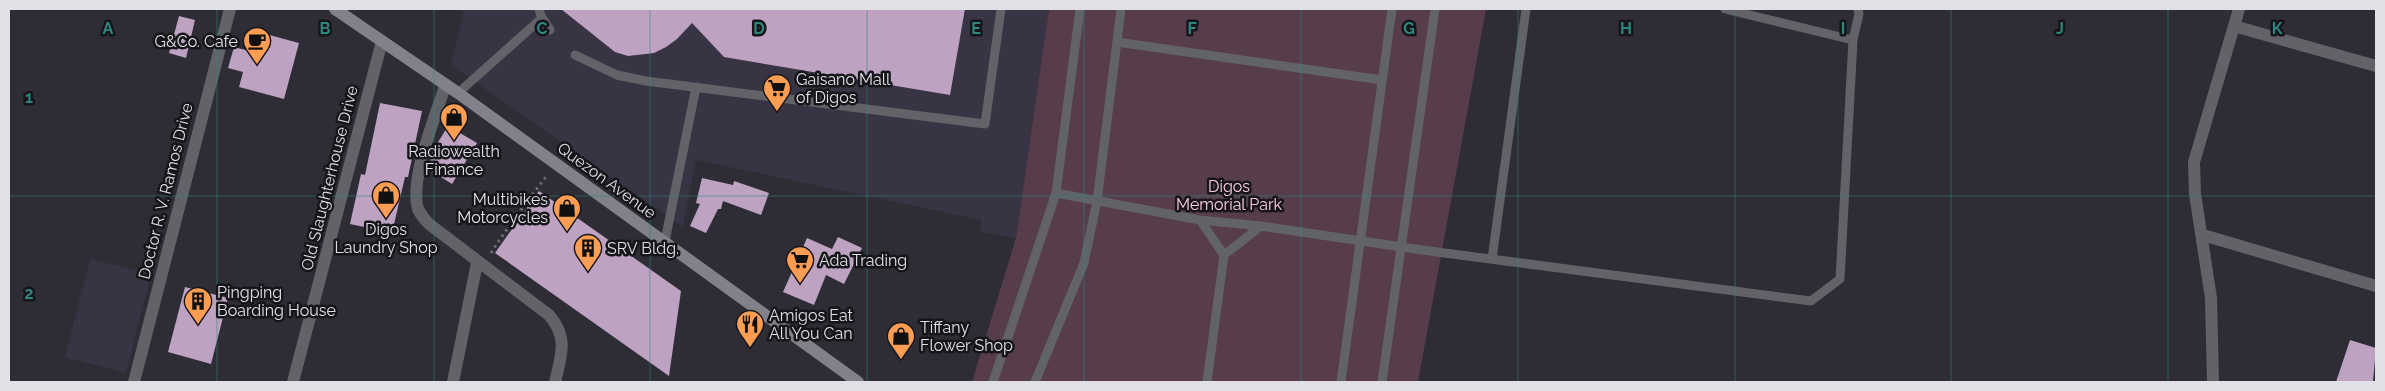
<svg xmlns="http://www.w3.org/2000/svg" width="2385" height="391" font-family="Raleway,sans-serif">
<rect width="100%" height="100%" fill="#2e2c35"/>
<!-- built -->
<path fill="#383443" d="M464,9H1049L1016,238L981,232V220L696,160L683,227L451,65Z
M90,259L151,274L126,373L65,357Z"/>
<!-- green -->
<path fill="#573c4b" d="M1049,9H1486L1418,382H972L1016,238Z"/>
<!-- building -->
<path fill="#bda2c2" d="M561,9H965L950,95L724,57L692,23L677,39L666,47L654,53L628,56L615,52Z
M179,16L195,20L186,58L169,53Z
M262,33L299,43L284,99L239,87L243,72L228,68L234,47L257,53Z
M380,103L422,111L408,177H405L392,233L350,224L361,174L365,175Z
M448,126L477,143L452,184L428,169L432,152Z
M702,178L733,185L734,181L769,193L761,215L723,201L721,209H718L706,233L690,226L700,204L696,203Z
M539,191L681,291L669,376L495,253Z
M838,237L862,248L844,284L826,275L814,305L783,292L807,238L832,249Z
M185,287L228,298L211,364L168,352Z
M2350,340L2376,348L2373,382H2336Z"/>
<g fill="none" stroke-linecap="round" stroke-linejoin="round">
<!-- path -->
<path stroke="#6c6a72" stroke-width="3" stroke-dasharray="2.5 4" stroke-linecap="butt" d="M491,253C508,226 528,201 547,175"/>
<!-- lane -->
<path stroke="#626368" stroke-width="9" d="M539,9L541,16L550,30
M1853,40L1859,14L1858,9
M1117,42L1382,80
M575,55L617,75L646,81L985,124L1001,9
M458,93L542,18
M1056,193L1200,220L1224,255L1261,226L1422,250L1811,301L1840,279L1853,40L1725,9
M1200,220L1261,226
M665,241L696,87
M1492,259L1526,9
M993,382L1056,193L1080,9
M1035,382L1084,263L1097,201L1121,9
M1207,382L1224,255
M1341,382L1392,9
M1382,382L1435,9"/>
<!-- street -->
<path stroke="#626368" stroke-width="12" d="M2234,26L2376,66
M445,86C436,116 409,179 418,209C421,215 425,220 429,224L549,315C569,338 561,356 555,382
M2203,235L2376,286
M134,382L230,9
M293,382L382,41
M453,382L477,263
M2213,382L2211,298L2195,194L2194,162L2239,9"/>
<!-- secondary -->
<path stroke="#808189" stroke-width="12" d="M335,9L458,93L858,382"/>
</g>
<!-- grid -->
<path fill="none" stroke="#2e8680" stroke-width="1" stroke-opacity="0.55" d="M217,9V382M434,9V382M650,9V382M867,9V382M1084,9V382M1301,9V382M1518,9V382M1735,9V382M1951,9V382M2168,9V382M9,196H2376"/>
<!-- icons -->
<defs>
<g id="cafe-pin" transform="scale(1.4375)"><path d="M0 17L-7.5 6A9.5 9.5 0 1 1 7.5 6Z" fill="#fc9d54" stroke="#161519"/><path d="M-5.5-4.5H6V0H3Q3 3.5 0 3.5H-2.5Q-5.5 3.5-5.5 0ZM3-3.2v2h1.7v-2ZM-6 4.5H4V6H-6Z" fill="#111"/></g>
<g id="supermarket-pin" transform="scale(1.4375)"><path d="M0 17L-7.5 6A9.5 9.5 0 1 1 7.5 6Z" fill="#fc9d54" stroke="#161519"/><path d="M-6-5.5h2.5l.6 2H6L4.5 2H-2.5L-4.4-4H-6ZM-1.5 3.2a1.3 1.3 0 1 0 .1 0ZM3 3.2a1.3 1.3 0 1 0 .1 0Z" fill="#111"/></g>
<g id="shop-pin" transform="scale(1.4375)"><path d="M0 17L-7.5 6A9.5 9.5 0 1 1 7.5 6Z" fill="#fc9d54" stroke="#161519"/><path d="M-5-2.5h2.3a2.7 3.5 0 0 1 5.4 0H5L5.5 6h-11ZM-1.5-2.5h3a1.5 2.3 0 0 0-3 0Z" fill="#111"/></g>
<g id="building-pin" transform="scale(1.4375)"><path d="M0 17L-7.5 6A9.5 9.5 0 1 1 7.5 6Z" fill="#fc9d54" stroke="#161519"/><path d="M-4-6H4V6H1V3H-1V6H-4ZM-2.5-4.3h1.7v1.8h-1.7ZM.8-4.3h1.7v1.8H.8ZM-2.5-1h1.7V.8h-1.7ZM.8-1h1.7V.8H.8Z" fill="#111"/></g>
<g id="restaurant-pin" transform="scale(1.4375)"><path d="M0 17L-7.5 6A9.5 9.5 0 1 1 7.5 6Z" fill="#fc9d54" stroke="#161519"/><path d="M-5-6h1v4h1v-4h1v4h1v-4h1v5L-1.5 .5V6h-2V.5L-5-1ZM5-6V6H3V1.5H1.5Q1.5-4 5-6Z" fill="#111"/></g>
</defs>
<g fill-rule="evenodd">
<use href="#cafe-pin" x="257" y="41"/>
<use href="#supermarket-pin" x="777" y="88"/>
<use href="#shop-pin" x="454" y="117"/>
<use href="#shop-pin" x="386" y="195"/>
<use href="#shop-pin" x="567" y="208"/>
<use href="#building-pin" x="588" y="248"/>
<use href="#supermarket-pin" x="800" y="260"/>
<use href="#building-pin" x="198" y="301"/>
<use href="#restaurant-pin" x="750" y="324"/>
<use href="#shop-pin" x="901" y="336"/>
</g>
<g text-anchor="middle" stroke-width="5" stroke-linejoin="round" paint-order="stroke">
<!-- poi labels -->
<g font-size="16" fill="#e1e0e6" stroke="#161519" text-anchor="start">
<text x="238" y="47" text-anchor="end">G&amp;Co. Cafe</text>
<text x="796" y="85">Gaisano Mall<tspan x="796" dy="18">of Digos</tspan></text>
<text x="454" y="157" text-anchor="middle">Radiowealth<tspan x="454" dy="18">Finance</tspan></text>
<text x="548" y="205" text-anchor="end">Multibikes<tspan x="548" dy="18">Motorcycles</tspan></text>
<text x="386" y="235" text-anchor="middle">Digos<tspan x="386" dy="18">Laundry Shop</tspan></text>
<text x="607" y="254">SRV Bldg.</text>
<text x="819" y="266">Ada Trading</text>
<text x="217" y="298">Pingping<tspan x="217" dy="18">Boarding House</tspan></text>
<text x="769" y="321">Amigos Eat<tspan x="769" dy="18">All You Can</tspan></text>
<text x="920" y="333">Tiffany<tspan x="920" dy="18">Flower Shop</tspan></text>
</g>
<!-- street labels -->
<g font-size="16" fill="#e1e0e6" stroke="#161519">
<text transform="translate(329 178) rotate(-76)" y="6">Old Slaughterhouse Drive</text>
<text transform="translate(607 180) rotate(36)" y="6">Quezon Avenue</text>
<text transform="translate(165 191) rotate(-76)" y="6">Doctor R. V. Ramos Drive</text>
</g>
<!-- park labels -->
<g font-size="16" fill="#fecbe6" stroke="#161519">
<text x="1229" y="192">Digos<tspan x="1229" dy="18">Memorial Park</tspan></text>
</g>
</g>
<g font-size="16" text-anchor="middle" font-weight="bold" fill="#2e8680" stroke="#161519" stroke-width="5" stroke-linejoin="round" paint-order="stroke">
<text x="108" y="34">A</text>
<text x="325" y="34">B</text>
<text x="542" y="34">C</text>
<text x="759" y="34">D</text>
<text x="976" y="34">E</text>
<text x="1192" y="34">F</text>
<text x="1409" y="34">G</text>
<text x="1626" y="34">H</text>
<text x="1843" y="34">I</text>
<text x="2060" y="34">J</text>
<text x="2277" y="34">K</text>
<text x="29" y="103">1</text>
<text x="29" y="299">2</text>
</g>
<!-- border -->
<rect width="2385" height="391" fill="none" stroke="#e1e0e6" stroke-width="20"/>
</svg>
